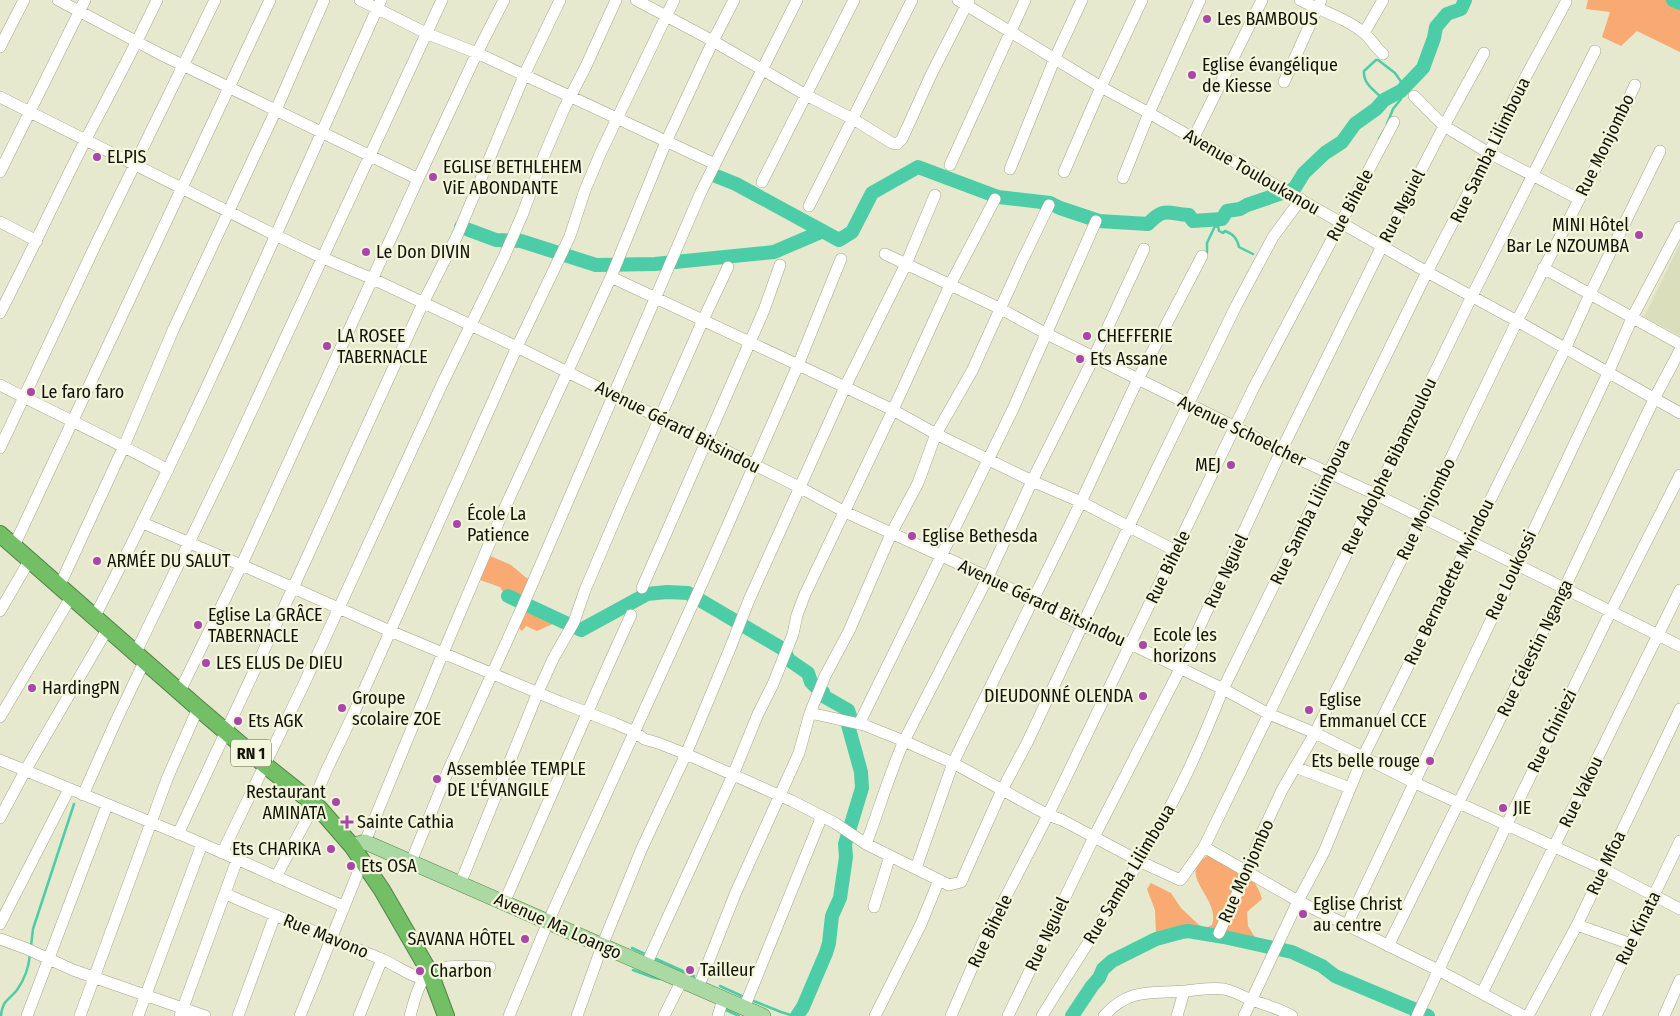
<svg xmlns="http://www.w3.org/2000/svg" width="1680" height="1016" font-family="'Fira Sans Condensed',sans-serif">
<rect width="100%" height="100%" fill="#e6e9cd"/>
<!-- built -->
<path fill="#dadebb" d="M1680,244V336L1644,317Z"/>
<!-- green -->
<path fill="#f9a972" d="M1588,0H1680V52L1637,31L1621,46L1602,37L1610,12L1586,9Z
M488,555L511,565L524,576L533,582V594L529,608L541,613L558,615L555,623L537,631L526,626L522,631L515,624L522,609L517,603L516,596L506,597L500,587L480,580Z
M1218,851C1234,862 1258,879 1262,899L1247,912L1248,926L1256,939L1247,941L1183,932L1163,937L1156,934L1155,910L1147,889L1151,883L1171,893L1181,908L1199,925L1206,928L1212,925C1222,895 1166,871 1218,851Z"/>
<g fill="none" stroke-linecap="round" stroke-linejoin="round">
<!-- stream -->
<path stroke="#4ccda7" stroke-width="2.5" d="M1383,99C1375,91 1363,84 1364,71L1376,60H1378L1395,73L1404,86
M1387,124L1393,109L1401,99L1400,93
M1379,139L1385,129
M1218,227L1219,231L1223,233L1225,231C1233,234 1237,238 1239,247L1253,254
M1205,256L1207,252V243L1215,226L1218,227L1222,219
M31,946L33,929L74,804
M632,948L647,955
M654,958L694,976
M633,970L652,977L660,979
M720,986L744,997
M751,1000L781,1012L794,1016
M726,1010L739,1016
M1,1016C2,1001 8,1001 17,990C24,980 29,966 30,954
M1411,1016L1416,1004"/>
<!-- river -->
<path stroke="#4ccda7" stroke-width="14" d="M1673,0L1680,3
M716,176L736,184L839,240L852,232L872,193L918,167L998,197L1050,203L1060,208L1099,221L1148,224C1165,206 1168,214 1189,215L1193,221L1222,219L1227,211L1240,209L1247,205L1294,189L1304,173L1325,153L1342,142L1355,124L1376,109L1384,100L1401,91L1423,68L1434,38L1436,27L1447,14L1461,9L1465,0
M461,227L496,240L521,241L596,265L655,264L774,252L823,231
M508,596L581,630L647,594L667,592L688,593L783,649L789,660L808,673L811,682L817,688L823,692L825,697L848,710L850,716L848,725L861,772L862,788L845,844L846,857L840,898L832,916L829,943L826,953L803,1007L797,1016
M1426,1015L1428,1016
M1072,1016L1092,986L1099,978L1103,969L1112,961L1156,939L1182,932L1188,931L1224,937L1292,952L1322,966L1335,976L1416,1010"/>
<!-- minor casing -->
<g stroke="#a3a68c" stroke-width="12">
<path id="minor" d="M58,0L160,54L418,179
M360,0L428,34L477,53L715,164
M636,0L713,41L806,95L853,119L892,143L897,144L902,139L931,75L969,0
M958,0L1101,87L1149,113L1427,272L1517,321L1680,413
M1300,0C1321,11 1346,18 1364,33C1371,39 1376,48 1383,54
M1364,33L1383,0
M0,47L24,0
M1284,82L1321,0
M1414,96L1444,126L1489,153L1579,199
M0,97L275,235L323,258L373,279L517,347L799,487L845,512L988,577L1083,626L1137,647L1223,689L1269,714L1315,733L1413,782L1603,869L1680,909
M1193,139L1262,0
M950,165L1025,0
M1010,169L1055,58L1082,0
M0,172L85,0
M1064,172L1101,87L1142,0
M1123,178L1149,113L1200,0
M762,182L854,0
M809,206L912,0
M0,222L37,241
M885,254L1001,309L1047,334L1235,427L1281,451L1375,494L1680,646
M1543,268L1680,344
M611,277L845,387L893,410L936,434L1032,481L1081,502L1176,551
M0,313C30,255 57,196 86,139C110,93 135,47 157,0
M0,385C56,414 113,440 168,470
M0,448L95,246L215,0
M143,523L253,570L390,631L560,702L614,723L635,732L644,739L658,743L686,754L792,801L835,823L866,844L949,885L961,882L1002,790L1027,743L1128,528L1236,306L1273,237L1301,199
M14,546L270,0
M59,587L124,446L174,328L276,110L324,0
M642,588L764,310L780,265
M0,611L29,561
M95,616C199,415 288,206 381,0
M136,652L226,466L442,0
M180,691L241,566L418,179L477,53L504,0
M810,713L864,725L904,741L953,763L1048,815L1062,820L1139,861L1180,880L1182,878L1204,847L1472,296L1595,51
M0,717L71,597
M859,724L1013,409L1096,221
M0,760L189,838L343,906
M1295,767L1350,788
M83,795L115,723L145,660
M0,818L25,771L108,628
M178,834L293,588L423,303L457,236L526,71L560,0
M365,842L443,653L502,514L611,277L666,142L713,41L734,0
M866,844C879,810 889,775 904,741L988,577L1032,481L1094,357L1144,249
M1204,847L1298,901L1440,971L1524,1016
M222,853L303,686L443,382L504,257L523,213L543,158L564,109L586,66L616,0
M411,862L448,771L521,610L701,192L797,0
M916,868L953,763L1081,502L1138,379L1202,256
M276,877L309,815L313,802L327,769L352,717L517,347L570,236L585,190L601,152L674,0
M460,884L538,692L553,659L574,622L585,590L620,508L703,320L728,267
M226,894C277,917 328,937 379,958C395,964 407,975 424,979
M504,903L607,668L631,615
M874,907L890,856
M0,924L69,789
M1347,925L1608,373L1633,316L1680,227
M1577,925L1631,944
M1219,933L1247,872L1262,833L1282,790L1315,733L1422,518L1517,321L1608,143L1635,85
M0,939L25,948L73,970L205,1016
M1388,946L1564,589L1654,399L1680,350
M646,965L733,775L758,714L773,684L793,634L797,615L805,594L893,410L950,285L995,199
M698,988L736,892L799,753L810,713L825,676L849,631L891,534L918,483L936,434L972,371L1021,263L1049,205
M1482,993L1680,590
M744,1008L822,816
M27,1016L107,805
M80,1016L167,779L198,708
M138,1016L202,844
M180,1016L237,860
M238,1016L275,915
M300,1016L363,860
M359,1016L382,959
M410,1016C413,1006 417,987 424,979C439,961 469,967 490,967
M509,1016L548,922L709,568L798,365L841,259
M577,1016L602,946L642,848L686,754L729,651L749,600L845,387L906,264L935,195
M664,1016L682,980
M718,1016L723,999
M875,1016L921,924L939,880
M951,1016L987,933L1048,815L1253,389L1394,122
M1008,1016L1094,837L1180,669L1281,451L1382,246L1444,126L1484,53
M1042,1016C1086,944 1134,875 1173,801C1192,765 1208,727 1223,689L1427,272L1489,153L1518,91L1566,2
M1104,1016C1129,987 1152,994 1185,991C1198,990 1211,987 1224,989C1233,991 1241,995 1249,999C1264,1005 1277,1007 1292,1016
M1177,1016L1184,992
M1244,1016L1298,901L1324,852L1363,757L1565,349L1590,294L1660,151
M1417,1016L1507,824L1610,613L1680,475
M1528,1016L1577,925L1680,709
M1596,1016L1680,841
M1664,1016L1680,980"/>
</g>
<!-- major casing -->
<g stroke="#508346" stroke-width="16">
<path id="major" d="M352,846L365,842L763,1016"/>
</g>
<!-- highway casing -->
<g stroke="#508346" stroke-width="18">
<path id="highway" d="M0,534L198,708L265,765L319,808L352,846L382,890L430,973L446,1016"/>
</g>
<!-- minor -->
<use href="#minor" stroke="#fff" stroke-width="11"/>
<!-- major -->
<use href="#major" stroke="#aad9a3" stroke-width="15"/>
<!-- highway -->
<use href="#highway" stroke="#72bf66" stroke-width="16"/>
</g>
<!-- markers -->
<g fill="#aa45a9" stroke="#f3f6da" stroke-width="2">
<circle cx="1207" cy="19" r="5"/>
<circle cx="1192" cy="75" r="5"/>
<circle cx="97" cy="157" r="5"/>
<circle cx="433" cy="177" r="5"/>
<circle cx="1639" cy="235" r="5"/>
<circle cx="366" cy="252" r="5"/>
<circle cx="1087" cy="336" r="5"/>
<circle cx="327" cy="346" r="5"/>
<circle cx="1080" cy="359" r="5"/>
<circle cx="31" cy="392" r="5"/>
<circle cx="1231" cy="465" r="5"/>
<circle cx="457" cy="524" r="5"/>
<circle cx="912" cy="536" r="5"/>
<circle cx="97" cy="561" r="5"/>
<circle cx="198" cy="625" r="5"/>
<circle cx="1143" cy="645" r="5"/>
<circle cx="206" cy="663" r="5"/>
<circle cx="32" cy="688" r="5"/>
<circle cx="1143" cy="696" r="5"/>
<circle cx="342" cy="708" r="5"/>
<circle cx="1309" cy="710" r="5"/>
<circle cx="238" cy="721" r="5"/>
<circle cx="1430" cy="761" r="5"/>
<circle cx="437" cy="779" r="5"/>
<circle cx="336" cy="802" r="5"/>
<circle cx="1503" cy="808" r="5"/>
<path d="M344.5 814.5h5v5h5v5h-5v5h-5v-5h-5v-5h5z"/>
<circle cx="331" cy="849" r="5"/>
<circle cx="351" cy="866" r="5"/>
<circle cx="1303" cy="914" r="5"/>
<circle cx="525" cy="939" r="5"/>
<circle cx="690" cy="970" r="5"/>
<circle cx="420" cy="971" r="5"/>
</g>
<g text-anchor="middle" stroke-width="4.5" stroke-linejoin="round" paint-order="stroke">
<!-- shield labels -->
<rect fill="#f3f6da" stroke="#565748" stroke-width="1" x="231" y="739.5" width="40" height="27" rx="4"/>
<g font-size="16" font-weight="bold" fill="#12130a">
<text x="251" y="759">RN 1</text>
</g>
<!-- poi labels -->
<g font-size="18" fill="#12130a" stroke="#f3f6da" text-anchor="start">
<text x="1217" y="25">Les BAMBOUS</text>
<text x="1202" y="71">Eglise évangélique<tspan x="1202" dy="21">de Kiesse</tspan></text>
<text x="107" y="163">ELPIS</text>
<text x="443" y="173">EGLISE BETHLEHEM<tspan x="443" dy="21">ViE ABONDANTE</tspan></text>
<text x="1629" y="231" text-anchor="end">MINI Hôtel<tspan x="1629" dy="21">Bar Le NZOUMBA</tspan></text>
<text x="376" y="258">Le Don DIVIN</text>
<text x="337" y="342">LA ROSEE<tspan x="337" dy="21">TABERNACLE</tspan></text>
<text x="1097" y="342">CHEFFERIE</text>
<text x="1090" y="365">Ets Assane</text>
<text x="41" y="398">Le faro faro</text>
<text x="1221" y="471" text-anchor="end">MEJ</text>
<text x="467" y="520">École La<tspan x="467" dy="21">Patience</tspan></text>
<text x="922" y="542">Eglise Bethesda</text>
<text x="107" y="567">ARMÉE DU SALUT</text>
<text x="208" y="621">Eglise La GRÂCE<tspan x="208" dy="21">TABERNACLE</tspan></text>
<text x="1153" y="641">Ecole les<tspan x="1153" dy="21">horizons</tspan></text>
<text x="216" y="669">LES ELUS De DIEU</text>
<text x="42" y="694">HardingPN</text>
<text x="1133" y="702" text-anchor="end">DIEUDONNÉ OLENDA</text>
<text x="352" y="704">Groupe<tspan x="352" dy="21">scolaire ZOE</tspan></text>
<text x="1319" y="706">Eglise<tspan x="1319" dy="21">Emmanuel CCE</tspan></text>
<text x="248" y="727">Ets AGK</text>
<text x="1420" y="767" text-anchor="end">Ets belle rouge</text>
<text x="447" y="775">Assemblée TEMPLE<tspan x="447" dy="21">DE L'ÉVANGILE</tspan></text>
<text x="326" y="798" text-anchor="end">Restaurant<tspan x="326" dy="21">AMINATA</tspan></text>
<text x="1513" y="814">JIE</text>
<text x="357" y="828">Sainte Cathia</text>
<text x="321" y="855" text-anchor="end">Ets CHARIKA</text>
<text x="361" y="872">Ets OSA</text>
<text x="1313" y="910">Eglise Christ<tspan x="1313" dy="21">au centre</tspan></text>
<text x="515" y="945" text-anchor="end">SAVANA HÔTEL</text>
<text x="700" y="976">Tailleur</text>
<text x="430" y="977">Charbon</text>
</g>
<!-- street labels -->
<g font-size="18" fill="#12130a" stroke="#f3f6da">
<text transform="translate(1605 145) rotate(-64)" y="6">Rue Monjombo</text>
<text transform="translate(1490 150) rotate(-64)" y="6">Rue Samba Lilimboua</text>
<text transform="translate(1252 172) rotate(30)" y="6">Avenue Touloukanou</text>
<text transform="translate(1350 205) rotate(-62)" y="6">Rue Bihele</text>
<text transform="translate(1402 206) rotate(-63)" y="6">Rue Nguiel</text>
<text transform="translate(678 427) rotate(27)" y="6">Avenue Gérard Bitsindou</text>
<text transform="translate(1242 431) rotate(26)" y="6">Avenue Schoelcher</text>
<text transform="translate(1389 466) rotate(-64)" y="6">Rue Adolphe Bibamzoulou</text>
<text transform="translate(1426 509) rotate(-64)" y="6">Rue Monjombo</text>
<text transform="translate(1310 512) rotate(-64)" y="6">Rue Samba Lilimboua</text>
<text transform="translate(1168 567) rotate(-64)" y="6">Rue Bihele</text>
<text transform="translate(1226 571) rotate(-65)" y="6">Rue Nguiel</text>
<text transform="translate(1511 575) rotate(-65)" y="6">Rue Loukossi</text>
<text transform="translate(1449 582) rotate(-64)" y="6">Rue Bernadette Mvindou</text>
<text transform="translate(1042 603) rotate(25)" y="6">Avenue Gérard Bitsindou</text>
<text transform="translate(1535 648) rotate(-64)" y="6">Rue Célestin Nganga</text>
<text transform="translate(1552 731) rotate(-64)" y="6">Rue Chiniezi</text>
<text transform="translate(1581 792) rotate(-64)" y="6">Rue Vakou</text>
<text transform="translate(1606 863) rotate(-65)" y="6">Rue Mfoa</text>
<text transform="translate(1246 871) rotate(-66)" y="6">Rue Monjombo</text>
<text transform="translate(1129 874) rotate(-59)" y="6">Rue Samba Lilimboua</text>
<text transform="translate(558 926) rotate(24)" y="6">Avenue Ma Loango</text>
<text transform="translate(1638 928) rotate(-64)" y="6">Rue Kinata</text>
<text transform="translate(990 931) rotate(-64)" y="6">Rue Bihele</text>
<text transform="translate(1047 934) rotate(-65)" y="6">Rue Nguiel</text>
<text transform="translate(326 936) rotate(22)" y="6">Rue Mavono</text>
</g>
</g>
</svg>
